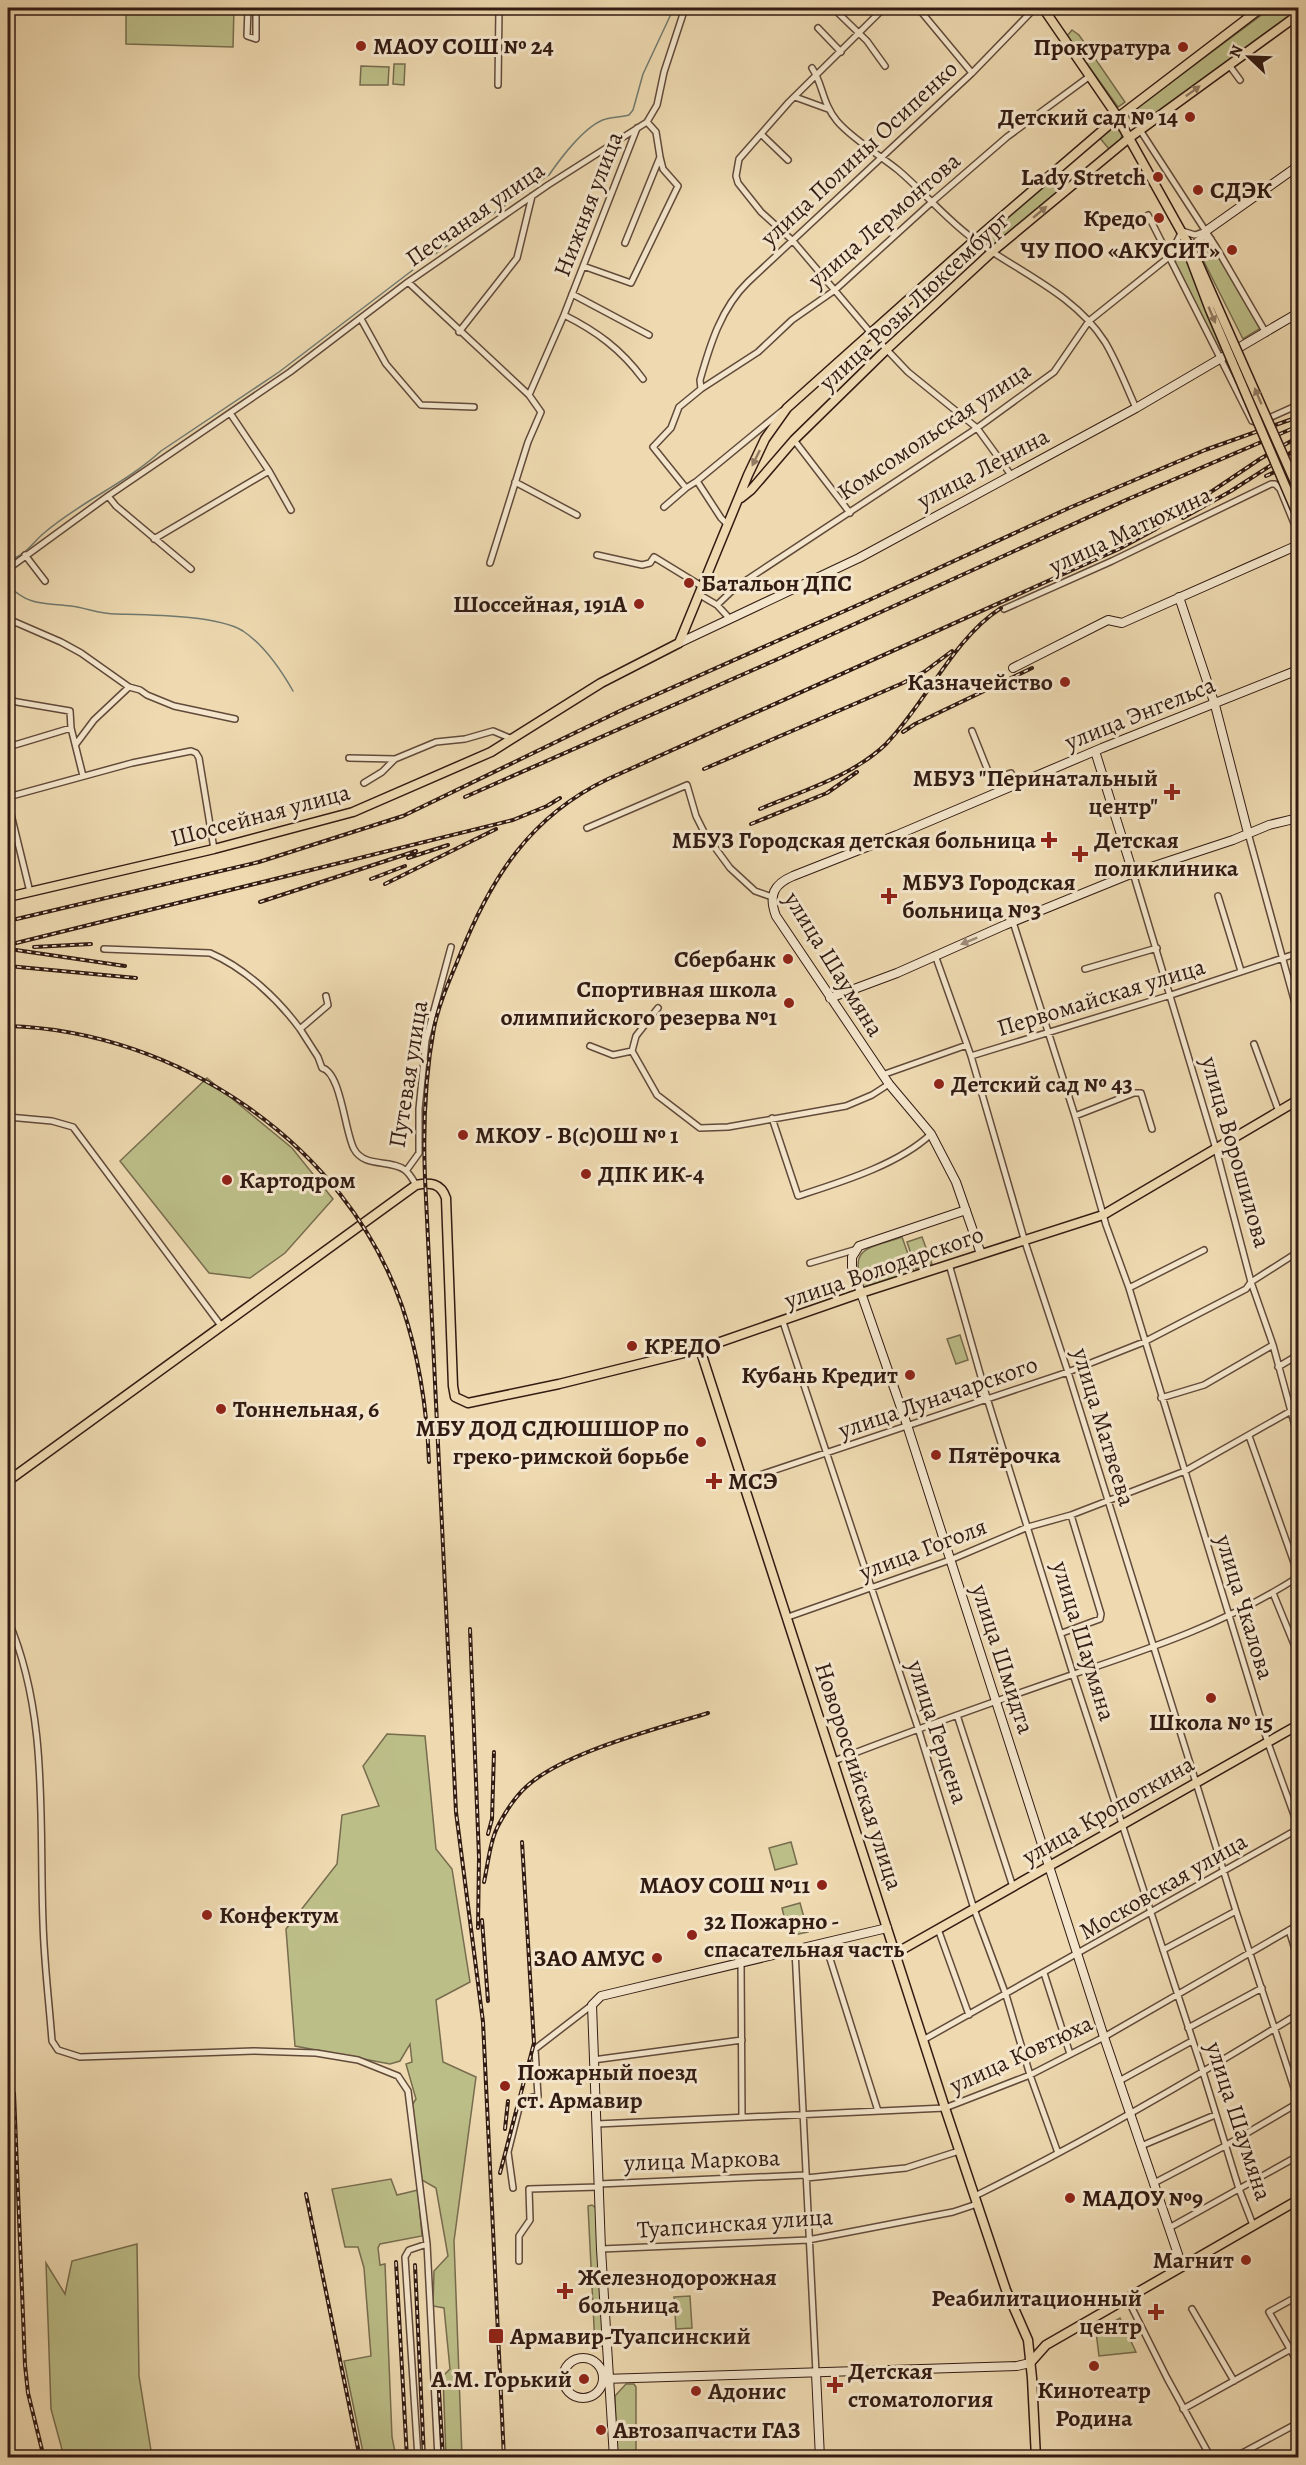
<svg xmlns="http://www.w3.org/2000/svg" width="1306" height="2465" font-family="Alegreya,serif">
<rect width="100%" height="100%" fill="#eed9b0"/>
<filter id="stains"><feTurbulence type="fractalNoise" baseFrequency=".00333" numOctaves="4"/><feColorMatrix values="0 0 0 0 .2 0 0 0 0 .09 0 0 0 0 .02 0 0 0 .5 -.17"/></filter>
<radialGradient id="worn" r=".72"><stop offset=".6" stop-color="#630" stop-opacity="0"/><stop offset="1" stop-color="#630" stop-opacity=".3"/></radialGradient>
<!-- green -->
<path fill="#bcbe88" stroke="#776c4e" stroke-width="1.5" d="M126,8H234L233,47L126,44Z
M1271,8H1298V13L1138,128L1127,115Z
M1072,30L1079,35L1125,102L1118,107L1067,36Z
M394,64H405L404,85L393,84Z
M361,66L389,67L388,85H360Z
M1112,126L1116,127L1122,134L1121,139L1109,149L1099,137Z
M1060,172L1065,173L1070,182L995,248L984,243L983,239L986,234Z
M1203,239L1211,243L1261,328L1243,339L1198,250V243Z
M1181,254H1184L1223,349L1220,351L1175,263L1176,257Z
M207,1078L292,1148L333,1199L285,1253L250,1278L209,1273L120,1161Z
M902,1237L914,1271L863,1288C848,1246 868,1249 902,1237Z
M922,1237L932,1264L916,1269L907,1242Z
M960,1335L968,1360L956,1364L947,1339Z
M387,1734L425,1736L436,1849L452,1869L470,1982L436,2000L443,2062L476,2077L454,2241L462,2457H446L443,2376L450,2369L444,2308L433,2306L434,2271L448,2256L436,2188L422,2180L412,2105L416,2099L406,2064L412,2062L410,2044L400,2061L390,2064L295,2046L286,1929L337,1864L342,1815L379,1806L363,1766Z
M791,1842L797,1864L775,1870L769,1848Z
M800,1903L808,1932L789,1936L782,1908Z
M391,2179L397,2195L418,2190L422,2236L380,2244L378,2248L380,2265L385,2264L392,2437L396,2457H364L344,2361L371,2356L364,2268L358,2247H345L332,2189Z
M592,2205L596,2208L604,2343L602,2346H595L588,2206Z
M137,2244L139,2376L152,2457H64L51,2409L46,2263L65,2294L72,2261Z
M690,2296L692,2328L676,2329L674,2297Z
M1120,2318L1136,2352L1099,2356L1096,2332Z
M626,2384H634L636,2387V2457H617L615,2396Z"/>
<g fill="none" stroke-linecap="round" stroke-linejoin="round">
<!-- stream -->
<path stroke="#707a70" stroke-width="1.5" d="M8,559C23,559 33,542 44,533C80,502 126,483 161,451L279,372L422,263L549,175C560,159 586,124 606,119C613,117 622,117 629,115L633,110L643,74L671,14V8
M8,585C28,606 44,603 71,606C86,608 101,614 116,614C148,615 217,615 243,631C264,645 281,670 293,691"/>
<!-- street casing -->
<g stroke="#614a3a" stroke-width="8">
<path id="street" d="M248,8L247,36L256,39V8
M833,8L867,41L885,66
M884,8L789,102L739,159L736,176L738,183L761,212L793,241L870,332L908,372L977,428L1011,475
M918,8L972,73
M818,28L841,52
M1229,65L1240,80
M812,68C823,84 822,103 837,121C851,138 881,156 898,170C924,192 945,218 972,238C1016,271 1074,293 1105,342C1117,362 1126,386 1136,408
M498,85L499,8
M795,97L828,109
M1140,130L1216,247L1266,333
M761,134L788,160
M1148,215L1252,421L1258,423L1298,405
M625,243L660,157L656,132L647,122
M1194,253C1193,245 1196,239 1204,237L1211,239
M1172,257L1176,252L1181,250L1189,256
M583,266L631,283L678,186L663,169L660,157
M408,282L529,395
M572,294L649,335
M564,315C596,331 621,349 643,379
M361,319L386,364L421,405L474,407
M459,332L517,258L532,196
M701,389L758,352L792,320L835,290L933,201L1007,137L1090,76
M230,413L269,471L291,510
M794,440L850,513
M697,481L782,411
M515,482L577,515
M108,496L116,506L191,569
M664,507L686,488
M728,525L721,518L697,481L686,488L653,447L671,428L679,407L701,389L700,380C710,345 721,308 748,282L972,73L1035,8
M154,539L269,471
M25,555L45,581
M597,555L642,565L650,563L654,557L703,587
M490,563L528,442L541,412L529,395L564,315L637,128
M8,569L108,496L290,372L408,282L548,185L647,122L657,105L664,72L685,8
M700,595L717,605
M1004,609L1112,561L1271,484H1275L1280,489L1298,533
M8,619L61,642L81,653L129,687L140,690L147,695L174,706L235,719
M730,619L717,605L736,587L977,428L1054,372L1089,321L1169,257L1182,231L1195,235L1206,231
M8,699L17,702L70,711L71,728L83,776
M972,731L988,771L999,777L1011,773L1016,784
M76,744L94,720L129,687
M8,747L71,728
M349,758L395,759
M364,783L382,772L395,759L436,742L465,739L493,731L512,739
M8,797L132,763L191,751L196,753L199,758L214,849
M8,802L30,892
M587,828L687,785L696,816L705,834L730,868L755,891L772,897
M1248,833L1298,1014
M1133,873L1216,1149L1251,1282L1273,1345L1298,1437
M1218,896L1241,971
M1013,922L1075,1116L1106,1225L1129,1288L1268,1743L1298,1826
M104,949L210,953C245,968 278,999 300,1029
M935,955L971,1056L1025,1242L1068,1372L1236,1911L1298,2100
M1085,969L1157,948
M326,996L328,1005L300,1029L318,1057L322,1068C341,1072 345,1133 354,1149C364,1168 391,1159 405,1170C410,1174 413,1180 416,1185
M658,1008L636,1036L632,1051L657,1095L700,1128L728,1127L846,1106L872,1095L889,1084
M1254,1044L1279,1112
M590,1046L613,1055L632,1051
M971,1056L1171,995L1298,953
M885,1074L967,1045
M1075,1116L1134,1093H1141L1152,1129
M8,1117L52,1121L73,1127L222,1327
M772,1118L798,1196C841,1182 898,1165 931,1134
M406,1171L419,1153V1109L426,1040L451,947
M810,1263L854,1250
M949,1264L987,1398L1073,1674L1203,2072L1239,2189L1253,2225
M1129,1288L1204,1250
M783,1322L918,1728L974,1909L1006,1995L1030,2075L1058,2153
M1278,1367L1298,1355
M1161,1398L1204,1385L1273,1345
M1249,1436L1298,1574
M742,1481L1068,1372L1144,1342L1246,1289L1251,1282L1298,1252
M1273,1593L1298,1654
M788,1617L950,1560L1028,1527L1071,1515L1185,1471L1298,1407
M8,1620C49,1715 39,1821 43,1922C44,1962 49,2001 52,2041L58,2050L80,2057L254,2051L316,2053L358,2060L398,2076L408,2091L427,2244L438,2458
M1062,1633L1100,1619L1101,1614L1071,1515
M957,1715L1013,1887
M834,1761C913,1730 993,1702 1074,1674C1152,1648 1229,1622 1298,1577
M938,1929L969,2015
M1289,1930L1298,1959
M825,1943L878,2111
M795,1950L816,2373
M1163,1950L1236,1911
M741,1963L742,2117
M1044,1973L1070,2054
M1188,2028L1262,1988
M923,2040L1298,1829
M593,2060L742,2040
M1119,2081L1192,2041
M597,2124L945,2108L1030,2075L1104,2037L1298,1925
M1141,2146L1215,2115
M806,2178L906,2168L959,2151
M1154,2183L1225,2146L1298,2103
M599,2184L806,2175
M513,2188L508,2152L521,2100L538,2096L535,2049L592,2005
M975,2196C1086,2141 1193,2079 1298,2014
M1169,2228L1298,2156
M601,2249L808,2240L953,2212L977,2204
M519,2261V2236L530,2220L529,2189L599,2187
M1298,2296L1269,2312L1298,2363
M1127,2298L1167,2378L1211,2458
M1192,2309L1234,2381
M1183,2409L1291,2349
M418,2458L405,2257L409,2250L427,2244
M1233,2458L1298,2423"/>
</g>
<!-- secondary casing -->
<g stroke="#321b13" stroke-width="10">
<path id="secondary" d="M1206,231L1298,166
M1179,597L1215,705L1248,833
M679,643L859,558L1136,408L1298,313
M1013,668L1108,620L1122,623L1298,545
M1095,751L1133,873
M830,998L897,973L1005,925L1133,873L1233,840L1269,825L1298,818
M966,1210L859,1246L852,1257V1267L907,1425L1104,2037L1182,2266
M981,1254L956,1182L931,1134L889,1084L776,916C768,895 774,884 793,876L897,835L1102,748L1298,670
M563 2378a20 20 0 1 1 40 0a20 20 0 1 1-40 0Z
M816,2373L820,2458
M603,2379L1017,2366L1030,2363
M614,2458L601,2249L592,2005L601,1996L887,1928"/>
</g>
<!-- primary casing -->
<g stroke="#321b13" stroke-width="11">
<path id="primary" d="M1043,8L1115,113L1196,258
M741,498L751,490L794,440L887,349L993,251L1129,138L1298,15
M8,897L214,849L353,812L491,752L601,683L679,643L748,475L765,439L787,408L975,240L1117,118L1261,8
M700,1349L945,2108L1006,2290L1028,2340L1032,2378L1036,2458
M8,1481L416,1185C430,1182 441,1183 446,1198L453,1386L455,1397L468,1403L559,1384L700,1349L861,1293L1103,1215L1298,1100
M896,1953L1298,1725
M1030,2363L1046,2345L1298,2200"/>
</g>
<!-- street -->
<use href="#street" stroke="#f4e6cc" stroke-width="5"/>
<!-- secondary -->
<use href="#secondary" stroke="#f4e6cc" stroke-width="8"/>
<!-- primary -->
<use href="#primary" stroke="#eed9b0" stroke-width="8"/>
<!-- rail casing -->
<g stroke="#321b13" stroke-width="4">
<path id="rail" d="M1266,476L1298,461
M1183,518L1231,491L1298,448
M903,732L915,724L1032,668
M704,769L903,683L924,672L952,651
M465,797L778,659L1126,500L1296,427
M760,809C802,791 853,776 886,744C926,703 953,639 1001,608
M751,824L827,793L857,772
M408,858L448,845
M371,879L405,866
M385,884L496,829
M260,902L416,851
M8,921L259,862L403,816L624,709L867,601L1069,508L1205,450L1298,417
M8,945L513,820L547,806L560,798
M34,947L91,944
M9,949L125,966
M8,966L136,978
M8,1026C177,1031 345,1143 402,1306C419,1356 427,1410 429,1462
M470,1629L479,1857L478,1928
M488,1834L492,1819L494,1752
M484,1882C488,1864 490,1840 499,1824C506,1811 515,1797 526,1787C562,1753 659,1728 708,1713
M482,1920L488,2001
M14,2093L25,2365L28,2393L44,2458
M505,2129L508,2101
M500,2173L534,2043L522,1842
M306,2194L360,2458
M396,2262L407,2458
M415,2265L424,2458
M438,2375L443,2458
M504,2458L483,2022L456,1812L425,1178C423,1127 425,1077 434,1028C439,1003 450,979 460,955C491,878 530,816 608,779L1119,549L1154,530L1260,459L1298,437"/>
</g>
<!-- rail -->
<use href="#rail" stroke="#f4e6cc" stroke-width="1.5" stroke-dasharray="4.5" stroke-linecap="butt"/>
<!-- primary-bridge casing -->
<g stroke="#321b13" stroke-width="11" stroke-linecap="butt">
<path id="primary-bridge" d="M1196,258L1298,489
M1191,260L1210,310L1298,516"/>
</g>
<!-- primary-bridge -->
<use href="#primary-bridge" stroke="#eed9b0" stroke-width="8"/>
</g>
<!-- one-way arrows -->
<defs><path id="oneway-solid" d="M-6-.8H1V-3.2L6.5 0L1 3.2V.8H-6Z" transform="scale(1.5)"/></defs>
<g fill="#907a62">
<use href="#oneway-solid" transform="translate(1193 91) rotate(-36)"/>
<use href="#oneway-solid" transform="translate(1040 212) rotate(-40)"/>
<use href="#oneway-solid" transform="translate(1212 315) rotate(67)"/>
<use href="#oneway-solid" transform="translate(1258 396) rotate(-113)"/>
<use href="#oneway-solid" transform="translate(756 458) rotate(116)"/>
</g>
<use fill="#9d8b79" href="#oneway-solid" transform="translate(969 941) rotate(158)"/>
<!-- markers -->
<g fill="#8f2418" stroke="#f4e6cc" stroke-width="2">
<circle cx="361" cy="46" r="6"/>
<circle cx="1183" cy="47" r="6"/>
<circle cx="1190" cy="117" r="6"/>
<circle cx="1158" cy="177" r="6"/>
<circle cx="1198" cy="190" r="6"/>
<circle cx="1159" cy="218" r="6"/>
<circle cx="1232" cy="250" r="6"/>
<circle cx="689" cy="583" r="6"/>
<circle cx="639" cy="604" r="6"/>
<circle cx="1065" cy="682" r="6"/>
<path d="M1169 783h6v6h6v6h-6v6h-6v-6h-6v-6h6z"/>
<path d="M1046 831h6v6h6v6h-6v6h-6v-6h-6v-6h6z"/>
<path d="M1077 845h6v6h6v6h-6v6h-6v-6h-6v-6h6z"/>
<path d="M886 887h6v6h6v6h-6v6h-6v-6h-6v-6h6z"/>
<circle cx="788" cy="959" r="6"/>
<circle cx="789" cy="1003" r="6"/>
<circle cx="939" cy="1084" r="6"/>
<circle cx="463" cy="1135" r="6"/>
<circle cx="586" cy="1174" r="6"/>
<circle cx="227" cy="1180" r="6"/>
<circle cx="632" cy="1346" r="6"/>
<circle cx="910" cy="1375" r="6"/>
<circle cx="221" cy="1409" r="6"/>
<circle cx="701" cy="1442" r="6"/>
<circle cx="936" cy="1455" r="6"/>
<path d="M711 1472h6v6h6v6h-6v6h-6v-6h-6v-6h6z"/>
<circle cx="1211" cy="1698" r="6"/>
<circle cx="822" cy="1885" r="6"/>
<circle cx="207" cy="1915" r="6"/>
<circle cx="692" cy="1935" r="6"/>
<circle cx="657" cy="1958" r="6"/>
<circle cx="505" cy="2086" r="6"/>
<circle cx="1070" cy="2198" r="6"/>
<circle cx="1246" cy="2260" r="6"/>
<path d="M562 2282h6v6h6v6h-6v6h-6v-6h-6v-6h6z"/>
<path d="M1153 2303h6v6h6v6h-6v6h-6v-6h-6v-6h6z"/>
<rect x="488" y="2328" width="16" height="16" rx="3"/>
<circle cx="1094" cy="2366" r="6"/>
<circle cx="584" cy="2379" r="6"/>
<path d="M832 2376h6v6h6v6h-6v6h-6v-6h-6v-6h6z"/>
<circle cx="696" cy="2391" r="6"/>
<circle cx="601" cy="2430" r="6"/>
</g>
<g text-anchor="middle" stroke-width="6" stroke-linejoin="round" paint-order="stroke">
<!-- poi labels -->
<g font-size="24" font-weight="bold" fill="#321b13" stroke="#f4e6cc" text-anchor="start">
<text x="373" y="54">МАОУ СОШ № 24</text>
<text x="1171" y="55" text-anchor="end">Прокуратура</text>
<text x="1178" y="125" text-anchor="end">Детский сад № 14</text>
<text x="1146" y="185" text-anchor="end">Lady Stretch</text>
<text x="1210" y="198">СДЭК</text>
<text x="1147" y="226" text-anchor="end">Кредо</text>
<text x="1220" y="258" text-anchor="end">ЧУ ПОО «АКУСИТ»</text>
<text x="701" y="591">Батальон ДПС</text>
<text x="627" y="612" text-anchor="end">Шоссейная, 191А</text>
<text x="1053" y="690" text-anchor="end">Казначейство</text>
<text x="1158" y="786" text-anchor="end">МБУЗ "Перинатальный<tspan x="1158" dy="28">центр"</tspan></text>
<text x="1036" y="848" text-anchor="end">МБУЗ Городская детская больница</text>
<text x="1094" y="848">Детская<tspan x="1094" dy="28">поликлиника</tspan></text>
<text x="902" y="890">МБУЗ Городская<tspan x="902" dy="28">больница №3</tspan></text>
<text x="776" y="967" text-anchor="end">Сбербанк</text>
<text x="777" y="997" text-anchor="end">Спортивная школа<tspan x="777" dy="28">олимпийского резерва №1</tspan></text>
<text x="951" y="1092">Детский сад № 43</text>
<text x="475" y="1143">МКОУ - В(с)ОШ № 1</text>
<text x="598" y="1182">ДПК ИК-4</text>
<text x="239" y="1188">Картодром</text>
<text x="644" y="1354">КРЕДО</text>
<text x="898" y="1383" text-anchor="end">Кубань Кредит</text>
<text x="233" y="1417">Тоннельная, 6</text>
<text x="689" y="1436" text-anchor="end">МБУ ДОД СДЮШШОР по<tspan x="689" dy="28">греко-римской борьбе</tspan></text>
<text x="948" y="1463">Пятёрочка</text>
<text x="728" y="1489">МСЭ</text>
<text x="1211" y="1730" text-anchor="middle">Школа № 15</text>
<text x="810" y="1893" text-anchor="end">МАОУ СОШ №11</text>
<text x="219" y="1923">Конфектум</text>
<text x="704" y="1929">32 Пожарно -<tspan x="704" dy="28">спасательная часть</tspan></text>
<text x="645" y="1966" text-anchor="end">ЗАО АМУС</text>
<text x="517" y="2080">Пожарный поезд<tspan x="517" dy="28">ст. Армавир</tspan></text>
<text x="1082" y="2206">МАДОУ №9</text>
<text x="1234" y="2268" text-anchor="end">Магнит</text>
<text x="578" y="2285">Железнодорожная<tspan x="578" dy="28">больница</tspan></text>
<text x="1142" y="2306" text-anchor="end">Реабилитационный<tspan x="1142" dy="28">центр</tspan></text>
<text x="510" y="2344">Армавир-Туапсинский</text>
<text x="848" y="2379">Детская<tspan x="848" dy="28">стоматология</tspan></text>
<text x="572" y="2387" text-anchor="end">А.М. Горький</text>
<text x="1094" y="2398" text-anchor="middle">Кинотеатр<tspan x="1094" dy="28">Родина</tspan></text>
<text x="708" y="2399">Адонис</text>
<text x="613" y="2438">Автозапчасти ГАЗ</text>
</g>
<!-- street labels -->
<g font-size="24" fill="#321b13" stroke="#f4e6cc">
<text transform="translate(859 153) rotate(-43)" y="8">улица Полины Осипенко</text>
<text transform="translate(588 204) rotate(-69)" y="8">Нижняя улица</text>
<text transform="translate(475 214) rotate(-35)" y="8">Песчаная улица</text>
<text transform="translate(884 220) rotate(-41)" y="8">улица Лермонтова</text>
<text transform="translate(914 301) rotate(-43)" y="8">улица Розы Люксембург</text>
<text transform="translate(934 431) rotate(-34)" y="8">Комсомольская улица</text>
<text transform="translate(983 468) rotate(-28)" y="8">улица Ленина</text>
<text transform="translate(1130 530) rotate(-25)" y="8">улица Матюхина</text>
<text transform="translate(1140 713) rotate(-22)" y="8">улица Энгельса</text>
<text transform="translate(260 815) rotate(-15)" y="8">Шоссейная улица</text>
<text transform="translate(834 964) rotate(58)" y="8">улица Шаумяна</text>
<text transform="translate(1101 997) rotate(-17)" y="8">Первомайская улица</text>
<text transform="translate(408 1074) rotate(-81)" y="8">Путевая улица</text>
<text transform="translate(1236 1152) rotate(74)" y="8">улица Ворошилова</text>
<text transform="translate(884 1267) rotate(-19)" y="8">улица Володарского</text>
<text transform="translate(938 1397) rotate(-19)" y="8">улица Луначарского</text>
<text transform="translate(1104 1427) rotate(73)" y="8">улица Матвеева</text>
<text transform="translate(923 1549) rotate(-21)" y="8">улица Гоголя</text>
<text transform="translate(1245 1607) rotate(73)" y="8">улица Чкалова</text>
<text transform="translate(1084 1641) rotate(73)" y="8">улица Шаумяна</text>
<text transform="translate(1003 1659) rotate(72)" y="8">улица Шмидта</text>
<text transform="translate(938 1732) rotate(72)" y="8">улица Герцена</text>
<text transform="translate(859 1776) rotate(72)" y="8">Новороссийская улица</text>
<text transform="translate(1108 1810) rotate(-30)" y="8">улица Кропоткина</text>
<text transform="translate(1163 1886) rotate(-30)" y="8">Московская улица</text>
<text transform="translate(1021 2054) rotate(-25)" y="8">улица Ковтюха</text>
<text transform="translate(1239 2121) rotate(72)" y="8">улица Шаумяна</text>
<text transform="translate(702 2160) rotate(-2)" y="8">улица Маркова</text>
<text transform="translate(735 2223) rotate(-4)" y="8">Туапсинская улица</text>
</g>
</g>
<!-- margin -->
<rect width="1306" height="2465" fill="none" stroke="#eed9b0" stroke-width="30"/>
<rect x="9" y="9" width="1288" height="2447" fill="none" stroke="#321b13" stroke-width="3"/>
<rect x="15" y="15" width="1276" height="2435" fill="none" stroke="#321b13" stroke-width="1.5"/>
<!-- north arrow -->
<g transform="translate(1249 57) rotate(293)" stroke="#f4e6cc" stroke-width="4.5" paint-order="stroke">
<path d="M0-4.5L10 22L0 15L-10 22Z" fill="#321b13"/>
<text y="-9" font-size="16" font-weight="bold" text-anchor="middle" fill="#321b13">N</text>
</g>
<rect width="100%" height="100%" filter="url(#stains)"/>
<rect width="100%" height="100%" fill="url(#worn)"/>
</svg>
